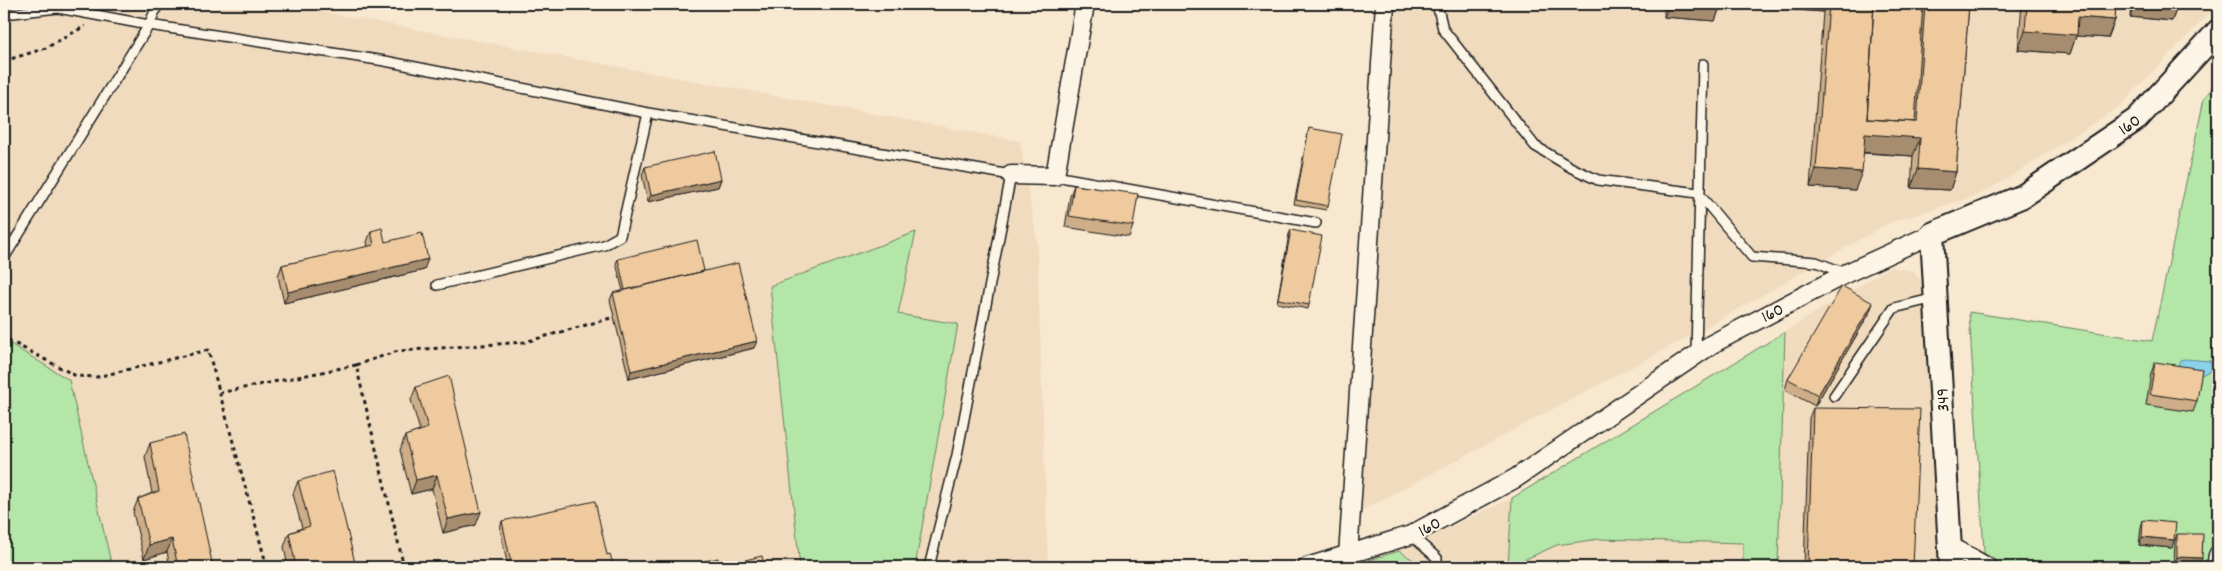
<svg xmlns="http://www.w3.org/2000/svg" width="2222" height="571" font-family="Dekko,sans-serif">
<rect width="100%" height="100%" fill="#f8e8d0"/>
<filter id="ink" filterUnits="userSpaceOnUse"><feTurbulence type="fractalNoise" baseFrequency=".02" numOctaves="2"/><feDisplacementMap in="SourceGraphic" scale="10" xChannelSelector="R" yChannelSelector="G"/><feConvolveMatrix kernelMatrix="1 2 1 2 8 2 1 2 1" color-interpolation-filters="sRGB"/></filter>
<g filter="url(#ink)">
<!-- built -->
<path fill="#f1dbbe" d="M4,4H279L1020,141L1037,242L1048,567H4Z
M1394,4H2218L2120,106L2007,179L1979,195L1887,224L1696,333L1361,511Z
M1890,267L1913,271L1936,298L1951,567H1347L1399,551L1512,498Z"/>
<!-- green -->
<path fill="#b4e6a7" stroke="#688162" d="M2218,79V567H1985L1969,312L2152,341L2204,99Z
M916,232L898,314L958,324L915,567H800L770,286Z
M1785,332L1778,567H1743V543L1599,539L1557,545L1508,567L1512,498Z
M4,340L69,380L112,567H4Z
M1399,551L1425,567H1347Z"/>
<!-- water -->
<path fill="#8ad2eb" stroke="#5e8998" d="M2185,359L2210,361L2212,366L2211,370L2198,377L2178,366L2180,360Z"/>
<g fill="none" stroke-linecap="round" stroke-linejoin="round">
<!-- service casing -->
<g stroke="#1c1c1c" stroke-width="12">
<path id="service" d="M1437,4L1443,29L1535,146L1572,168L1598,180L1698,193L1752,257L1816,262L1845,273
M4,14L58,8L149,25L385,61L648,113L1011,175L957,455L929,567
M1055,176L1316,223
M4,258L149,25L158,4
M437,285L604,245L620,236L648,113
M1696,353L1703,64
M1834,396L1894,308L1935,298
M1411,535L1437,558V567"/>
</g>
<!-- minor casing -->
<g stroke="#1c1c1c" stroke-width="21">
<path id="minor" d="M1011,175L1055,176L1085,4
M1950,546L1987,567
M1348,556L1385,4
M1307,567L1411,535L1516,478L1712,344L1847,273L1932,234
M2216,567L2218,555"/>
</g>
<!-- tertiary casing -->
<g stroke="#1c1c1c" stroke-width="26">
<path id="tertiary" d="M1951,567L1932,234L2023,196L2137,119L2218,31"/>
</g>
<!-- path -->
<path stroke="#1c1c1c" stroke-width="3" stroke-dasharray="4 4" stroke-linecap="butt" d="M4,61L46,48L85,26
M4,333L10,341L76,376L97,377L208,350L267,567
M356,365L398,351L525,342L611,318
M219,393L356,365L404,567"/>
<!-- service -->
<use href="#service" stroke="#fcf5e5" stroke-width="9"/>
<!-- minor -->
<use href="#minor" stroke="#fcf5e5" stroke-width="18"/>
<!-- tertiary -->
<use href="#tertiary" stroke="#fcf5e5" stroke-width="22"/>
</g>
<!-- wall -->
<path fill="#cdae88" stroke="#1c1c1c" d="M1611,4H1969L1956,172L1950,190L1911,188L1913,156L1863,153L1855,190L1810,187L1823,12L1721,4L1715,21L1664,17V8Z
M2022,4H2116L2115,20L2108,38L2076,36L2070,54L2018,50Z
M2131,4H2178L2172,21L2130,17Z
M1309,128L1328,206L1326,210L1294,204Z
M645,167L721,179L718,187L648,202L642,175Z
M1074,185L1133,226L1129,237L1065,227L1070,196Z
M1291,230L1309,305L1308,309L1277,303L1289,234Z
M371,231L424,270L284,303L278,276L282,265L368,247L367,242Z
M618,259L704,271L754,348L629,379L610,300L613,293L623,291L616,263Z
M1869,314L1815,406L1785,390L1788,379Z
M2155,362L2197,401L2193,412L2146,405L2151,373Z
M416,387L476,525L443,533L432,489L411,494L400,450L405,436L420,431L411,400Z
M1813,408L1913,567H1804L1809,418Z
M150,443L213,567H170L167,552L144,559L133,512L138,499L152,493L145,457Z
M298,481L356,567H288L284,547L289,533L302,528L293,494Z
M2143,520L2172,548L2139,545L2141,527Z
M502,521L607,555L614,567H508L500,529Z
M2177,534L2200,565L2174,564L2175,541Z"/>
<!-- shaded-wall -->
<path fill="#a78d6f" stroke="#1c1c1c" d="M1611,4H1666L1664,8Z
M1669,4H1826L1823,12L1721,4L1715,21L1664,17Z
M2135,4H2178L2172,21L2130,17Z
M2078,17L2115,20L2108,38L2076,36L2070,54L2018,50L2025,31Z
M1865,124L1920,138L1913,156L1858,152Z
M1816,169L1862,172L1855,190L1810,187Z
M1918,169L1956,172L1950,190L1911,188Z
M721,179L718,187L648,202L651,195Z
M428,259L424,270L284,303L288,292Z
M1873,303L1869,314L1815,406L1818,395Z
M757,341L754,348L629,379L631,371Z
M437,475L432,489L411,494L416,480Z
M481,512L476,525L443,533L448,519Z
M2142,537L2174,540L2172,548L2139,545Z
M172,539L167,552L144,559L149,545Z
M2177,557L2202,558L2200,565L2174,564Z"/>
<!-- building -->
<path fill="#eeca9e" stroke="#1c1c1c" d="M1829,4H1874L1867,119L1917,122L1925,4H1969L1956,172L1918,169L1920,138L1865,134L1862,172L1816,169Z
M1874,4H1923L1915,122L1867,119Z
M2027,4H2116L2115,20L2078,17L2077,35L2025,31Z
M1309,128L1342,134L1328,206L1296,200Z
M715,151L721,179L651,195L645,167Z
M1074,185L1138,194L1133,226L1069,216Z
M382,228L385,242L422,233L428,259L288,292L282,265L374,245L371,231Z
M1291,230L1322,236L1309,305L1278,299Z
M697,240L704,271L625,290L618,259Z
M738,263L757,341L631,371L613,293Z
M1842,286L1873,303L1818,395L1788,379Z
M2155,362L2202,369L2197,401L2150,394Z
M449,376L481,512L448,519L437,475L416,480L405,436L428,428L416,387Z
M1813,408L1920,409L1913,567H1808Z
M184,434L213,567H178L172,539L149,545L138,499L159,491L150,443Z
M333,471L356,567H296L289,533L310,526L298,481Z
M595,501L607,555L610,554L614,567H512L502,521Z
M2143,520L2176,523L2174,540L2142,537Z
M2177,534H2203L2202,558L2177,557Z
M762,556L765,567H733L740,566L741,561Z
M718,558L720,567H699L698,563Z"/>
</g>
<g text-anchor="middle" stroke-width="4.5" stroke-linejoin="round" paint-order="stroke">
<!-- street labels -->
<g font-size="18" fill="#1c1c1c" stroke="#fcf5e5">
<text transform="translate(2129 124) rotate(-37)" y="6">160</text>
<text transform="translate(1772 312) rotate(-27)" y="6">160</text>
<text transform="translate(1942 400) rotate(-93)" y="6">349</text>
<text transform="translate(1429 526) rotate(-29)" y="6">160</text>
</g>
</g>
<!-- margin -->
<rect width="2222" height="571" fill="none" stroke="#fcf5e5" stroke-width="20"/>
<rect x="10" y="10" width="2202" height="551" fill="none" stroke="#1c1c1c" stroke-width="2" filter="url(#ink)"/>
</svg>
